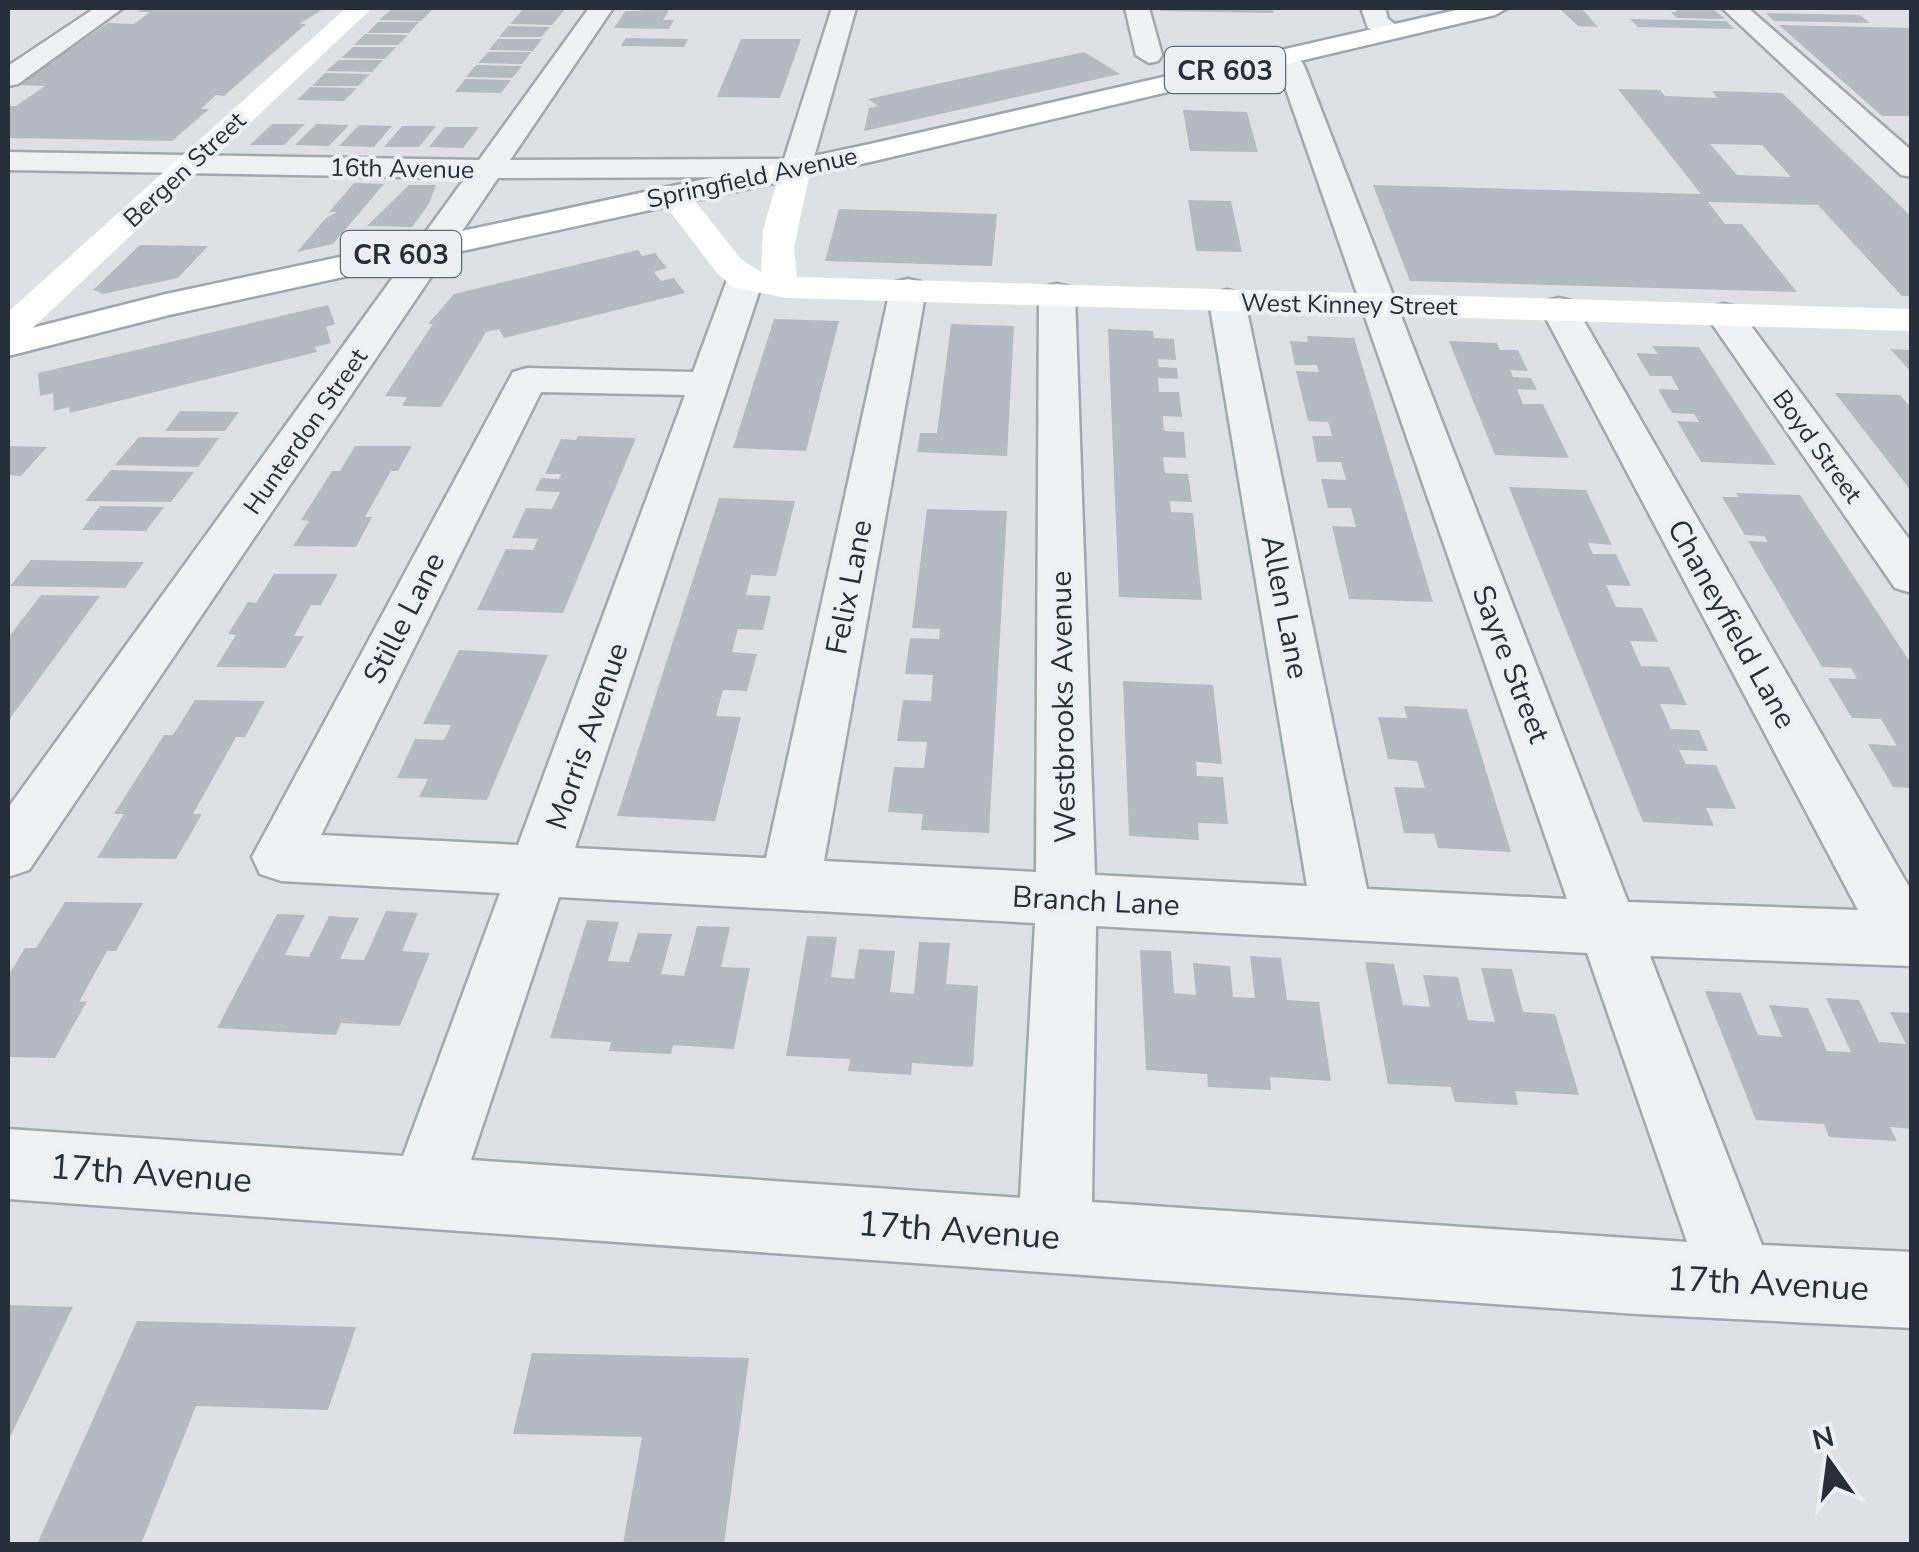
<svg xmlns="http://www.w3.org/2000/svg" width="1919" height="1552" font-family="'Nunito Sans',sans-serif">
<rect width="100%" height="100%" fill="#dde1e6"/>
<!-- building -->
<path fill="#b4bac2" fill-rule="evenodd" d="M144,8H325L299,24H306L224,96L216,95L201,109H209L172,141L8,138V106H16L45,86L17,85L108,23L134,24L150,12H138Z
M393,8H434L421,21L379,20Z
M524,8H566L552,25L510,24Z
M643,8H670L663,20H674L669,29L614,28L625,11H640Z
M1159,8H1272L1274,13L1160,11Z
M1559,8H1581L1598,27L1578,26Z
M1673,8H1712L1725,19L1677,18L1671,12H1678Z
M1766,13L1860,15L1870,23L1774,21Z
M1630,19L1726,21L1734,29L1638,27Z
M378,22H419L409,33H367Z
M1779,25L1912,28V116H1882Z
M508,26L550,27L541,37H499Z
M365,34L408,35L398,45H354Z
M626,38L688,39L684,47L621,46Z
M498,39H542L533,51L489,50Z
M741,39H801L780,98L717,97Z
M353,47H396L385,59L341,58Z
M488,52H531L522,64L478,63Z
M1084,52L1120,74L864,131L869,108L878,106L868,99Z
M339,60H383L372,72L326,71Z
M476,65L522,66L512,78L466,77Z
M325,73L370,74L358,86H312Z
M465,79L511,80L501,93L455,92Z
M310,87L357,88L344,101L297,100Z
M1618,89L1660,90L1665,96L1717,98L1712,91L1782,93L1912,217V296H1902L1818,205L1708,202L1725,224H1742L1797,292L1410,281L1373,185L1701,194ZM1710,144L1762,145L1791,177L1737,175Z
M1183,110L1247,112L1258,152L1190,151Z
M272,124H305L284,145H250Z
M316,124L349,125L329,146L295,145Z
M359,125L392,126L374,147L339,146Z
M402,126H436L419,147H384Z
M445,127H479L463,148L429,147Z
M354,183L384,184L333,244L297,252L326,218L337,212H329Z
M409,185H436L429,204L412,227L367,226Z
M1188,200L1231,201L1242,252L1196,251Z
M839,209L997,214L992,266L825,261Z
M140,245L208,246L178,278L103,294L93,290Z
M638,250L642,256L655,253L667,268L654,272L661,281L674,278L685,293L504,338L499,329L486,332L441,407L402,406L407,397L385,396L433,324H428L454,294Z
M328,305L335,324L326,327L331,343L315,347L317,352L70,413L69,407L54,411L53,393L40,396L38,373Z
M774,319L839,321L806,451L733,448Z
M951,324L1014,326L1007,456L917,452L920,433H937Z
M1108,329L1153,331L1154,338L1174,339L1176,360L1158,359L1159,367L1177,368L1178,379L1158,378L1159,392H1179L1182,417L1163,416L1164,431L1184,432L1186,458L1163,457L1165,473L1188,474L1192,502L1170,501L1171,512L1193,513L1202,600L1119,597Z
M1307,336L1354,338L1433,602L1349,599L1332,526L1356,527L1351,508H1328L1321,479L1346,480L1341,462H1317L1312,436H1332L1328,422L1308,421L1296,371L1319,372L1317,365H1295L1290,341L1308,342Z
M1449,341L1497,343L1500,350H1518L1528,371L1510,370L1513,377L1531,378L1537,390L1517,389L1523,404H1543L1569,458L1495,455Z
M1652,346L1699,347L1776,465L1701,462L1677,421L1699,422L1694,414L1672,413L1658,389L1679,390L1671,376H1650L1636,353L1658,354Z
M1890,349L1912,350V373Z
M1835,393L1900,395L1912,409V492Z
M180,411L239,412L225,431H165Z
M578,436L636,438L563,613L477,610L506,549L533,550L538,539L512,538L526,508L552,509L560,492L535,491L541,478L559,479L561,474H545L561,439L576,440Z
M139,437L219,438L198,467L115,465Z
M8,446L47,447L21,476L8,475Z
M355,446H412L398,471H391L365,517H372L356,547L293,546L309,521L301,520L332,471H340Z
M111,470L194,472L171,502L85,501Z
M1509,487L1586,490L1612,545L1588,543L1593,554H1616L1631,586L1606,585L1616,607L1642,608L1658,642L1630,641L1641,666L1669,667L1687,705L1660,704L1671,729L1699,730L1708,751L1679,750L1686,764L1716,765L1736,809L1706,808L1714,826L1643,822Z
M1736,493L1800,495L1912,665V788L1893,787L1868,744L1897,746L1881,719L1852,718L1828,678L1857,679L1851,668L1822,667L1748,541L1768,542L1764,536L1745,535L1722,497H1739Z
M719,498L795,501L776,576L751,575L746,595L771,596L763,630L738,629L732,652L757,654L747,691L723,690L716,716L741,717L715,821L617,816Z
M100,506L164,507L146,531L82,530Z
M927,509L1007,511L989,833L921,830L923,814L888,812L894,767L924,768L927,742L897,741L903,700L931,701L933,675L905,674L910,638L939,639L940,629L912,628Z
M31,560L144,562L125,588L10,586Z
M274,574H338L321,605H311L294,636H304L285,668L216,667L236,635L228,634L248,602L256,603Z
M41,595L100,596L8,721V638Z
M459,650L548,655L487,800L419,797L428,779L397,778L415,739L444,740L451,725L423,724Z
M1123,681L1213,685L1222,764L1196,762L1197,776L1223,777L1228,824L1198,823L1199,840L1129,836Z
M195,700L265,701L245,737H236L193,814H202L176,859L97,858L124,814H114L164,735H173Z
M1404,706L1467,709L1511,852L1438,848L1434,834L1404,833L1394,787L1425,788L1417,761L1388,759L1378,717L1407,718Z
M65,902L143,903L116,951H107L79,1002L87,1001L55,1058L8,1057V976L25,948H36Z
M386,911L418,913L402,951L430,953L400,1026L341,1023L336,1035L217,1028L277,914L305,915L285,955L309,957L329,916L359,918L340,959L364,960Z
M587,920L619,922L608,961L629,962L638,933L672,934L661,974L684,976L697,926L730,927L721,967L750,968L734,1049L673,1045L671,1054L609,1051L611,1042L550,1038Z
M807,936L837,937L831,977L854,979L859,949L895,951L890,992L914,994L919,942L950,943L946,984L978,986L973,1067L912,1063L911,1075L848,1071L850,1059L786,1056Z
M1140,950L1171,951L1174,993L1196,995L1193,963L1230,966L1233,997L1255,998L1250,956L1281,958L1287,1000L1319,1002L1331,1081L1270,1077L1271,1090L1208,1087L1207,1074L1146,1070Z
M1365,962L1394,964L1403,1005L1430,1007L1423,975L1458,977L1468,1020L1495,1022L1481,968L1512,969L1523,1012L1555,1014L1579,1095L1515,1091L1518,1105L1455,1102L1451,1087L1388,1084Z
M1705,991L1741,993L1758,1035L1782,1037L1769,1005L1808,1008L1827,1051L1851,1052L1826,998L1859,1000L1879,1042L1906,1044L1890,1012L1912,1013V1129L1890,1127L1897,1141L1829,1137L1824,1124L1756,1120Z
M8,1305L73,1307L8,1441Z
M137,1321L356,1327L328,1410L196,1406L141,1544H37Z
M532,1353L749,1358L724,1544H623L642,1437L513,1434Z"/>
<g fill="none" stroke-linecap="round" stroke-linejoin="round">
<!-- street casing -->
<g stroke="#a3a8af" stroke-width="5">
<path id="street" d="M95,8H123L18,84L8,86V66Z
M589,8H613L510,160L784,159L832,8H856L811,168L807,175L796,177L498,178L29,870L8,877V808L465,178L8,170V152L479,160Z
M1125,8H1149L1162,55L1158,61L1149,63L1136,55Z
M1361,8H1385L1388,19L1406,32L1402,37H1384L1368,28Z
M1722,8H1748L1912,151V177L1901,175Z
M1274,51L1302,62L1305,68L1628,902L1858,910L1541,309L1546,301L1559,298L1572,301L1577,309L1912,892V966L1650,956L1762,1245L1912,1252V1328L1637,1314L8,1199V1129L403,1156L500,893L281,881L260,874L252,857L513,372L527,368L693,372L727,280L733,273L745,269L757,273L763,280L575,848L766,858L890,290L895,282L908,279L921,282L926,290L824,861L1036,872L1039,295L1044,287L1057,284L1070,287L1075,295L1095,875L1307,886L1209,301L1214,293L1227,290L1240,293L1245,301L1367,889L1567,899L1280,72L1261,59ZM541,392L685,395L518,845L321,835ZM559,897L1035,923L1020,1198L471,1160ZM1096,926L1587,953L1687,1242L1092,1202Z
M1724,304L1737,307L1912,543V593L1895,588L1706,315L1711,307Z"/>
</g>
<!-- primary casing -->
<g stroke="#9da6b1" stroke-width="5">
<path id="primary" d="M1465,8H1507L1495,15L870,162L169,315L8,356V334L166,294L870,144Z"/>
</g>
<!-- street -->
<use href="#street" fill="#eff1f5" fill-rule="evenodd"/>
<!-- secondary -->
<path fill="#fff" fill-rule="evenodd" d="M346,8H372L21,339L8,342V312Z
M796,159L807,161L811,168L794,247L797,277L1912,309V331L786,298L733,287L717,273L656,193L661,186H683L741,259L761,272L763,230L781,168L785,161Z"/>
<!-- primary -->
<use href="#primary" fill="#fff" fill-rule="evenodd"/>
</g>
<g text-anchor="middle" stroke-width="8" stroke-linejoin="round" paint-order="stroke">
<!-- far-street labels -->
<g font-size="25" fill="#272f3b" stroke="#eceff4">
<text transform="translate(402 168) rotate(1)" y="9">16th Avenue</text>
<text transform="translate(184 169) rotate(-43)" y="9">Bergen Street</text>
<text transform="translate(752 177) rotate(-12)" y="9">Springfield Avenue</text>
<text transform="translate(1349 304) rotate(1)" y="9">West Kinney Street</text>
<text transform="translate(305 431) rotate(-55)" y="9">Hunterdon Street</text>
<text transform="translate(1818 446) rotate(54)" y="9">Boyd Street</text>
</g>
<!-- shield labels -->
<g fill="#eceff4" stroke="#626972" stroke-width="2.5">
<rect x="1165" y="47" width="120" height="46" rx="8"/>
<rect x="341" y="231" width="120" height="46" rx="8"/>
</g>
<g font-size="28" font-weight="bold" fill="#272f3b">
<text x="1225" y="80">CR 603</text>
<text x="401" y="264">CR 603</text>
</g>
<!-- street labels -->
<g font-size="30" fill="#272f3b" stroke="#eceff4">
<text transform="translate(849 587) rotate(-79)" y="10">Felix Lane</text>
<text transform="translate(1285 607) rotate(79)" y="10">Allen Lane</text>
<text transform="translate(404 618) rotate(-63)" y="10">Stille Lane</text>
<text transform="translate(1732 624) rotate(61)" y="10">Chaneyfield Lane</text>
<text transform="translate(1511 664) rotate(69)" y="10">Sayre Street</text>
<text transform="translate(1063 707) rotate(-91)" y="10">Westbrooks Avenue</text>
<text transform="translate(587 736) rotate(-71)" y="10">Morris Avenue</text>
<text transform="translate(1096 901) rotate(3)" y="10">Branch Lane</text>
</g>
<!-- near-street labels -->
<g font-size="35" fill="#272f3b" stroke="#eceff4">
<text transform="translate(151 1173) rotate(4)" y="12">17th Avenue</text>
<text transform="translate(959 1230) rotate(4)" y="12">17th Avenue</text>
<text transform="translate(1768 1283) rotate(3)" y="12">17th Avenue</text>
</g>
</g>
<!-- border -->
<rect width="1919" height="1552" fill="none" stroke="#272f3b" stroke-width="20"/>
<!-- north arrow -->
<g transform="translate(1829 1462) rotate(346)" stroke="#eceff4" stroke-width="8" paint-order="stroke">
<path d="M0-8L18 38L0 25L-18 38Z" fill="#272f3b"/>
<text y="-15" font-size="28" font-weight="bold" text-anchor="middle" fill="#272f3b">N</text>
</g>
</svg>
